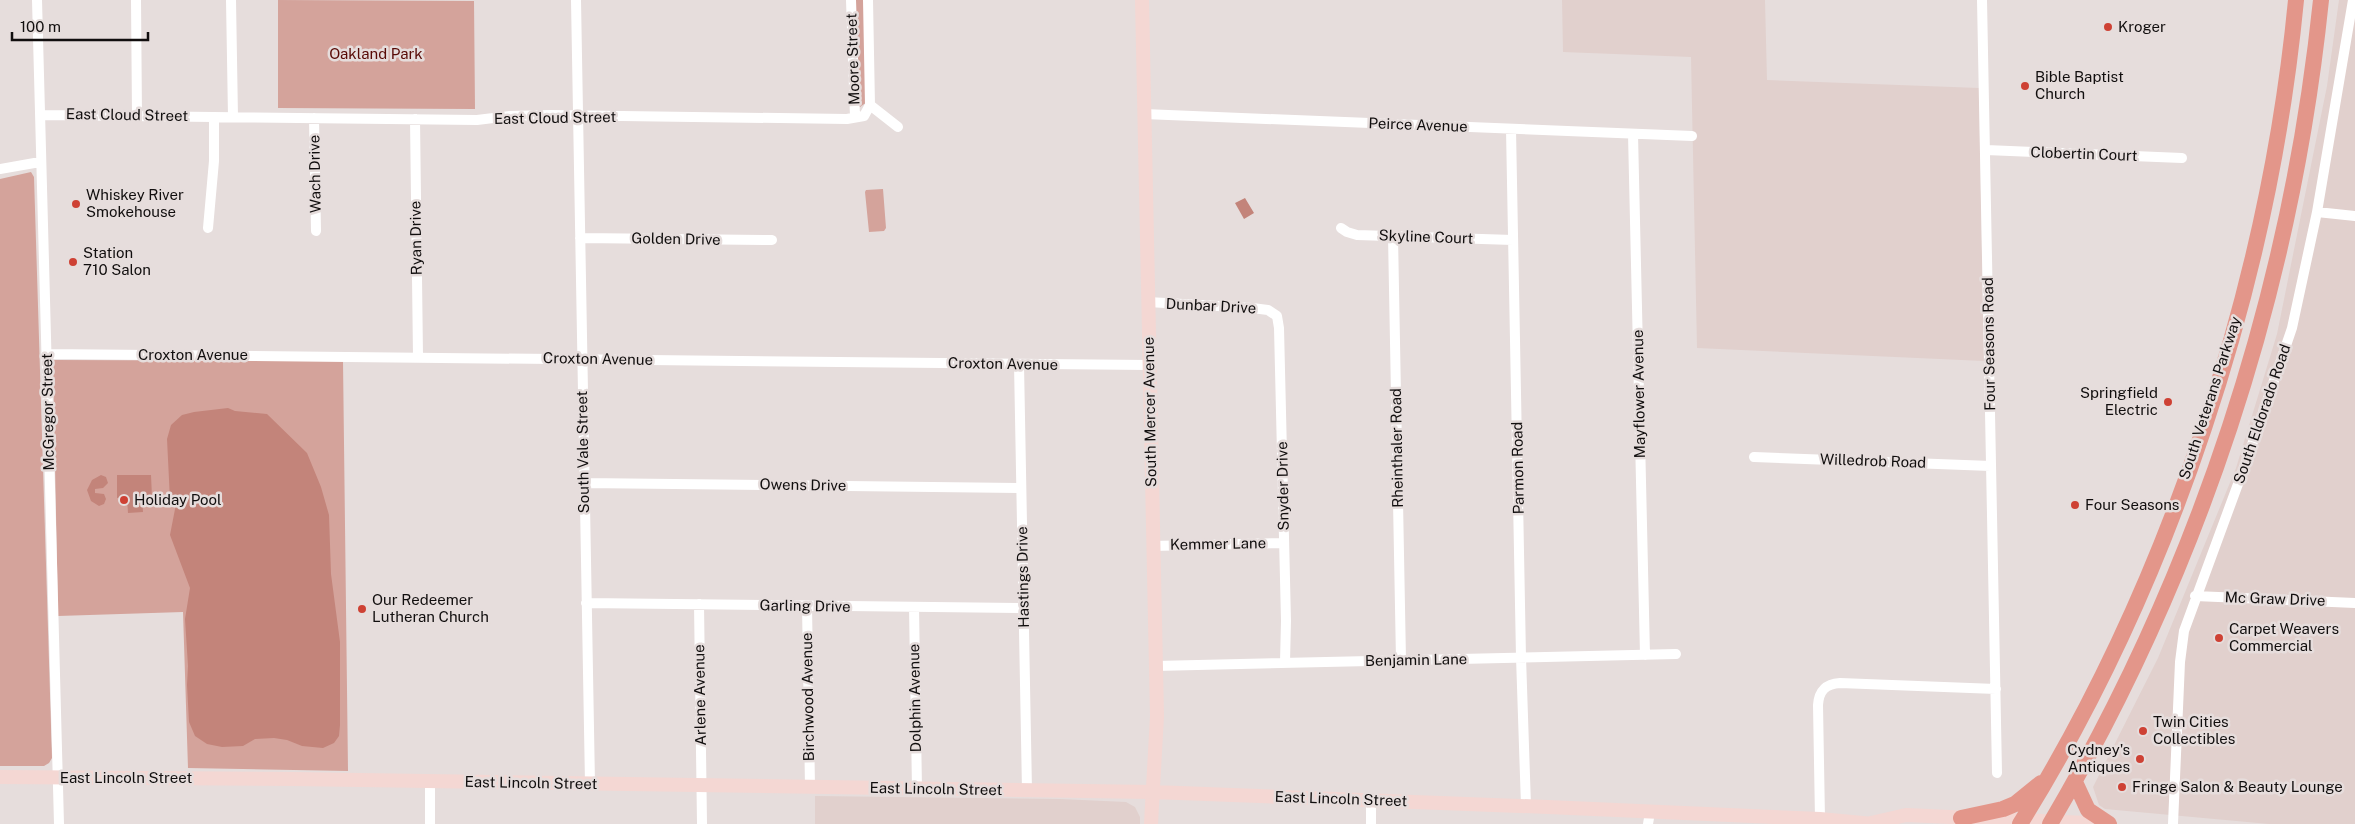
<svg xmlns="http://www.w3.org/2000/svg" width="2355" height="824" font-family="'Public Sans',sans-serif">
<rect width="100%" height="100%" fill="#e6dddc"/>
<!-- built -->
<path fill="#e1d0cd" d="M1562,0H1765L1767,80L1979,88L1984,361L1697,348L1691,57L1563,52Z
M2339,0H2355V824H2269L2105,809L2099,805L2093,787L2158,658L2236,468L2277,334L2327,86Z
M815,796L1060,799L1126,802L1135,807L1140,817V824H815Z"/>
<!-- green -->
<path fill="#d4a39b" d="M278,0L474,1L475,109L278,108Z
M854,0H864L867,102L860,107L858,106Z
M31,172L34,177L52,758L49,763L44,766H0V179Z
M883,189L886,228L884,231L869,232L865,192L866,190Z
M53,360L343,361L348,771L188,768L183,612L58,616Z"/>
<!-- water -->
<path fill="#c3847a" d="M1245,198L1254,213L1244,219L1235,203Z
M228,408L235,411L267,414L307,453L321,487L329,515L331,574L340,642V725L339,736L334,743L323,748L302,746L287,740L274,738L255,739L243,746L222,747L207,744L195,736L189,722L187,685L188,666L185,619L190,588L170,535L176,504L170,500L167,439L171,425L182,415L194,412Z
M101,475L106,477L108,483L103,488L95,489V493L104,494L106,499L104,504L99,506L91,501L87,490L92,480Z
M117,475H151L152,497L142,498L143,512L128,513L127,498H117Z"/>
<g fill="none" stroke-linecap="round" stroke-linejoin="round">
<!-- minor -->
<path stroke="#fff" stroke-width="10" d="M37,0L59,824
M136,0L137,115
M231,0L233,117
M576,0L590,784
M851,0L855,117
M1982,0L1997,773
M870,105L898,127
M1144,114L1692,136
M41,115L477,120L510,116L551,115L847,119L864,116L870,105L868,0
M314,118L316,231
M415,119L418,356
M1511,129L1521,657L1526,806
M1633,134L1645,655
M1986,150L2182,158
M0,169L40,162
M2317,212L2355,216
M208,228L214,161V117
M1341,228L1347,232L1357,235L1513,240
M1393,236L1401,660
M580,238L772,240
M1148,302L1252,308L1268,310L1277,316L1279,328L1286,621L1285,662
M46,354L1149,365
M1019,364L1027,791
M1754,457L1991,466
M584,483L1021,488
M1152,546L1284,543
M2195,596L2355,603
M586,603L1024,608
M699,604L702,824
M807,606L810,787
M914,607L917,789
M1155,666L1676,654
M430,782V824
M1820,819L1818,705C1819,691 1825,684 1840,683L1996,689
M1371,824V800
M1648,824L1650,812
M2173,824L2180,662L2184,631L2245,465L2292,328L2317,212L2353,0"/>
<!-- secondary -->
<path stroke="#f4d7d3" stroke-width="14" d="M1142,0L1157,716L1151,824
M0,777L293,779L1153,792L1548,807L1820,819L1873,824
M1871,823L1906,815L2108,824"/>
<!-- trunk -->
<path stroke="#e3968a" stroke-width="16" d="M2075,782L2088,810L2109,824
M1961,818L2003,809L2015,804L2041,783
M2020,824C2170,583 2269,283 2296,0
M2050,824C2198,573 2291,291 2321,0"/>
</g>
<!-- markers -->
<g fill="#ce4134" stroke="#e6dddc" stroke-width="2">
<circle cx="2108" cy="27" r="5"/>
<circle cx="2025" cy="86" r="5"/>
<circle cx="76" cy="204" r="5"/>
<circle cx="73" cy="262" r="5"/>
<circle cx="2168" cy="402" r="5"/>
<circle cx="124" cy="500" r="5"/>
<circle cx="2075" cy="505" r="5"/>
<circle cx="362" cy="609" r="5"/>
<circle cx="2219" cy="638" r="5"/>
<circle cx="2143" cy="731" r="5"/>
<circle cx="2140" cy="759" r="5"/>
<circle cx="2122" cy="787" r="5"/>
</g>
<g text-anchor="middle" stroke-width="5" stroke-linejoin="round" paint-order="stroke">
<!-- poi labels -->
<g font-size="15" fill="#110e0e" stroke="#e6dddc" text-anchor="start">
<text x="2118" y="32">Kroger</text>
<text x="2035" y="82">Bible Baptist<tspan x="2035" dy="17">Church</tspan></text>
<text x="86" y="200">Whiskey River<tspan x="86" dy="17">Smokehouse</tspan></text>
<text x="83" y="258">Station<tspan x="83" dy="17">710 Salon</tspan></text>
<text x="2158" y="398" text-anchor="end">Springfield<tspan x="2158" dy="17">Electric</tspan></text>
<text x="134" y="505">Holiday Pool</text>
<text x="2085" y="510">Four Seasons</text>
<text x="372" y="605">Our Redeemer<tspan x="372" dy="17">Lutheran Church</tspan></text>
<text x="2229" y="634">Carpet Weavers<tspan x="2229" dy="17">Commercial</tspan></text>
<text x="2153" y="727">Twin Cities<tspan x="2153" dy="17">Collectibles</tspan></text>
<text x="2130" y="755" text-anchor="end">Cydney's<tspan x="2130" dy="17">Antiques</tspan></text>
<text x="2132" y="792">Fringe Salon &amp; Beauty Lounge</text>
</g>
<!-- park labels -->
<g font-size="15" fill="#580a06" stroke="#e6dddc">
<text x="376" y="59">Oakland Park</text>
</g>
<!-- street labels -->
<g font-size="15" fill="#110e0e" stroke="#e6dddc">
<text transform="translate(853 59) rotate(-92)" y="5">Moore Street</text>
<text transform="translate(127 115) rotate(1)" y="5">East Cloud Street</text>
<text transform="translate(555 118) rotate(-1)" y="5">East Cloud Street</text>
<text transform="translate(1418 125) rotate(2)" y="5">Peirce Avenue</text>
<text transform="translate(2084 154) rotate(2)" y="5">Clobertin Court</text>
<text transform="translate(315 174) rotate(-91)" y="5">Wach Drive</text>
<text transform="translate(1426 237) rotate(2)" y="5">Skyline Court</text>
<text transform="translate(416 238) rotate(-91)" y="5">Ryan Drive</text>
<text transform="translate(676 239) rotate(1)" y="5">Golden Drive</text>
<text transform="translate(1211 306) rotate(3)" y="5">Dunbar Drive</text>
<text transform="translate(1989 344) rotate(-91)" y="5">Four Seasons Road</text>
<text x="193" y="360">Croxton Avenue</text>
<text transform="translate(598 359) rotate(1)" y="5">Croxton Avenue</text>
<text transform="translate(1003 364) rotate(1)" y="5">Croxton Avenue</text>
<text transform="translate(1639 394) rotate(-91)" y="5">Mayflower Avenue</text>
<text transform="translate(2210 398) rotate(-72)" y="5">South Veterans Parkway</text>
<text transform="translate(48 412) rotate(-91)" y="5">McGregor Street</text>
<text transform="translate(1150 412) rotate(-91)" y="5">South Mercer Avenue</text>
<text transform="translate(2262 414) rotate(-71)" y="5">South Eldorado Road</text>
<text transform="translate(1397 448) rotate(-91)" y="5">Rheinthaler Road</text>
<text transform="translate(583 452) rotate(-91)" y="5">South Vale Street</text>
<text transform="translate(1873 461) rotate(2)" y="5">Willedrob Road</text>
<text transform="translate(1518 468) rotate(-91)" y="5">Parmon Road</text>
<text transform="translate(803 485) rotate(1)" y="5">Owens Drive</text>
<text transform="translate(1283 486) rotate(-91)" y="5">Snyder Drive</text>
<text transform="translate(1218 544) rotate(-1)" y="5">Kemmer Lane</text>
<text transform="translate(1023 577) rotate(-91)" y="5">Hastings Drive</text>
<text transform="translate(2275 599) rotate(2)" y="5">Mc Graw Drive</text>
<text transform="translate(805 606) rotate(1)" y="5">Garling Drive</text>
<text transform="translate(1416 660) rotate(-1)" y="5">Benjamin Lane</text>
<text transform="translate(700 695) rotate(-91)" y="5">Arlene Avenue</text>
<text transform="translate(808 697) rotate(-91)" y="5">Birchwood Avenue</text>
<text transform="translate(915 698) rotate(-91)" y="5">Dolphin Avenue</text>
<text x="126" y="783">East Lincoln Street</text>
<text transform="translate(531 783) rotate(1)" y="5">East Lincoln Street</text>
<text transform="translate(936 789) rotate(1)" y="5">East Lincoln Street</text>
<text transform="translate(1341 799) rotate(2)" y="5">East Lincoln Street</text>
</g>
</g>
<!-- scale -->
<path d="M12 32v8h136v-8" fill="none" stroke="#110e0e" stroke-width="2.5"/>
<text x="20" y="32" font-size="15" fill="#110e0e" stroke="#e6dddc" stroke-width="4" paint-order="stroke">100 m</text>
</svg>
